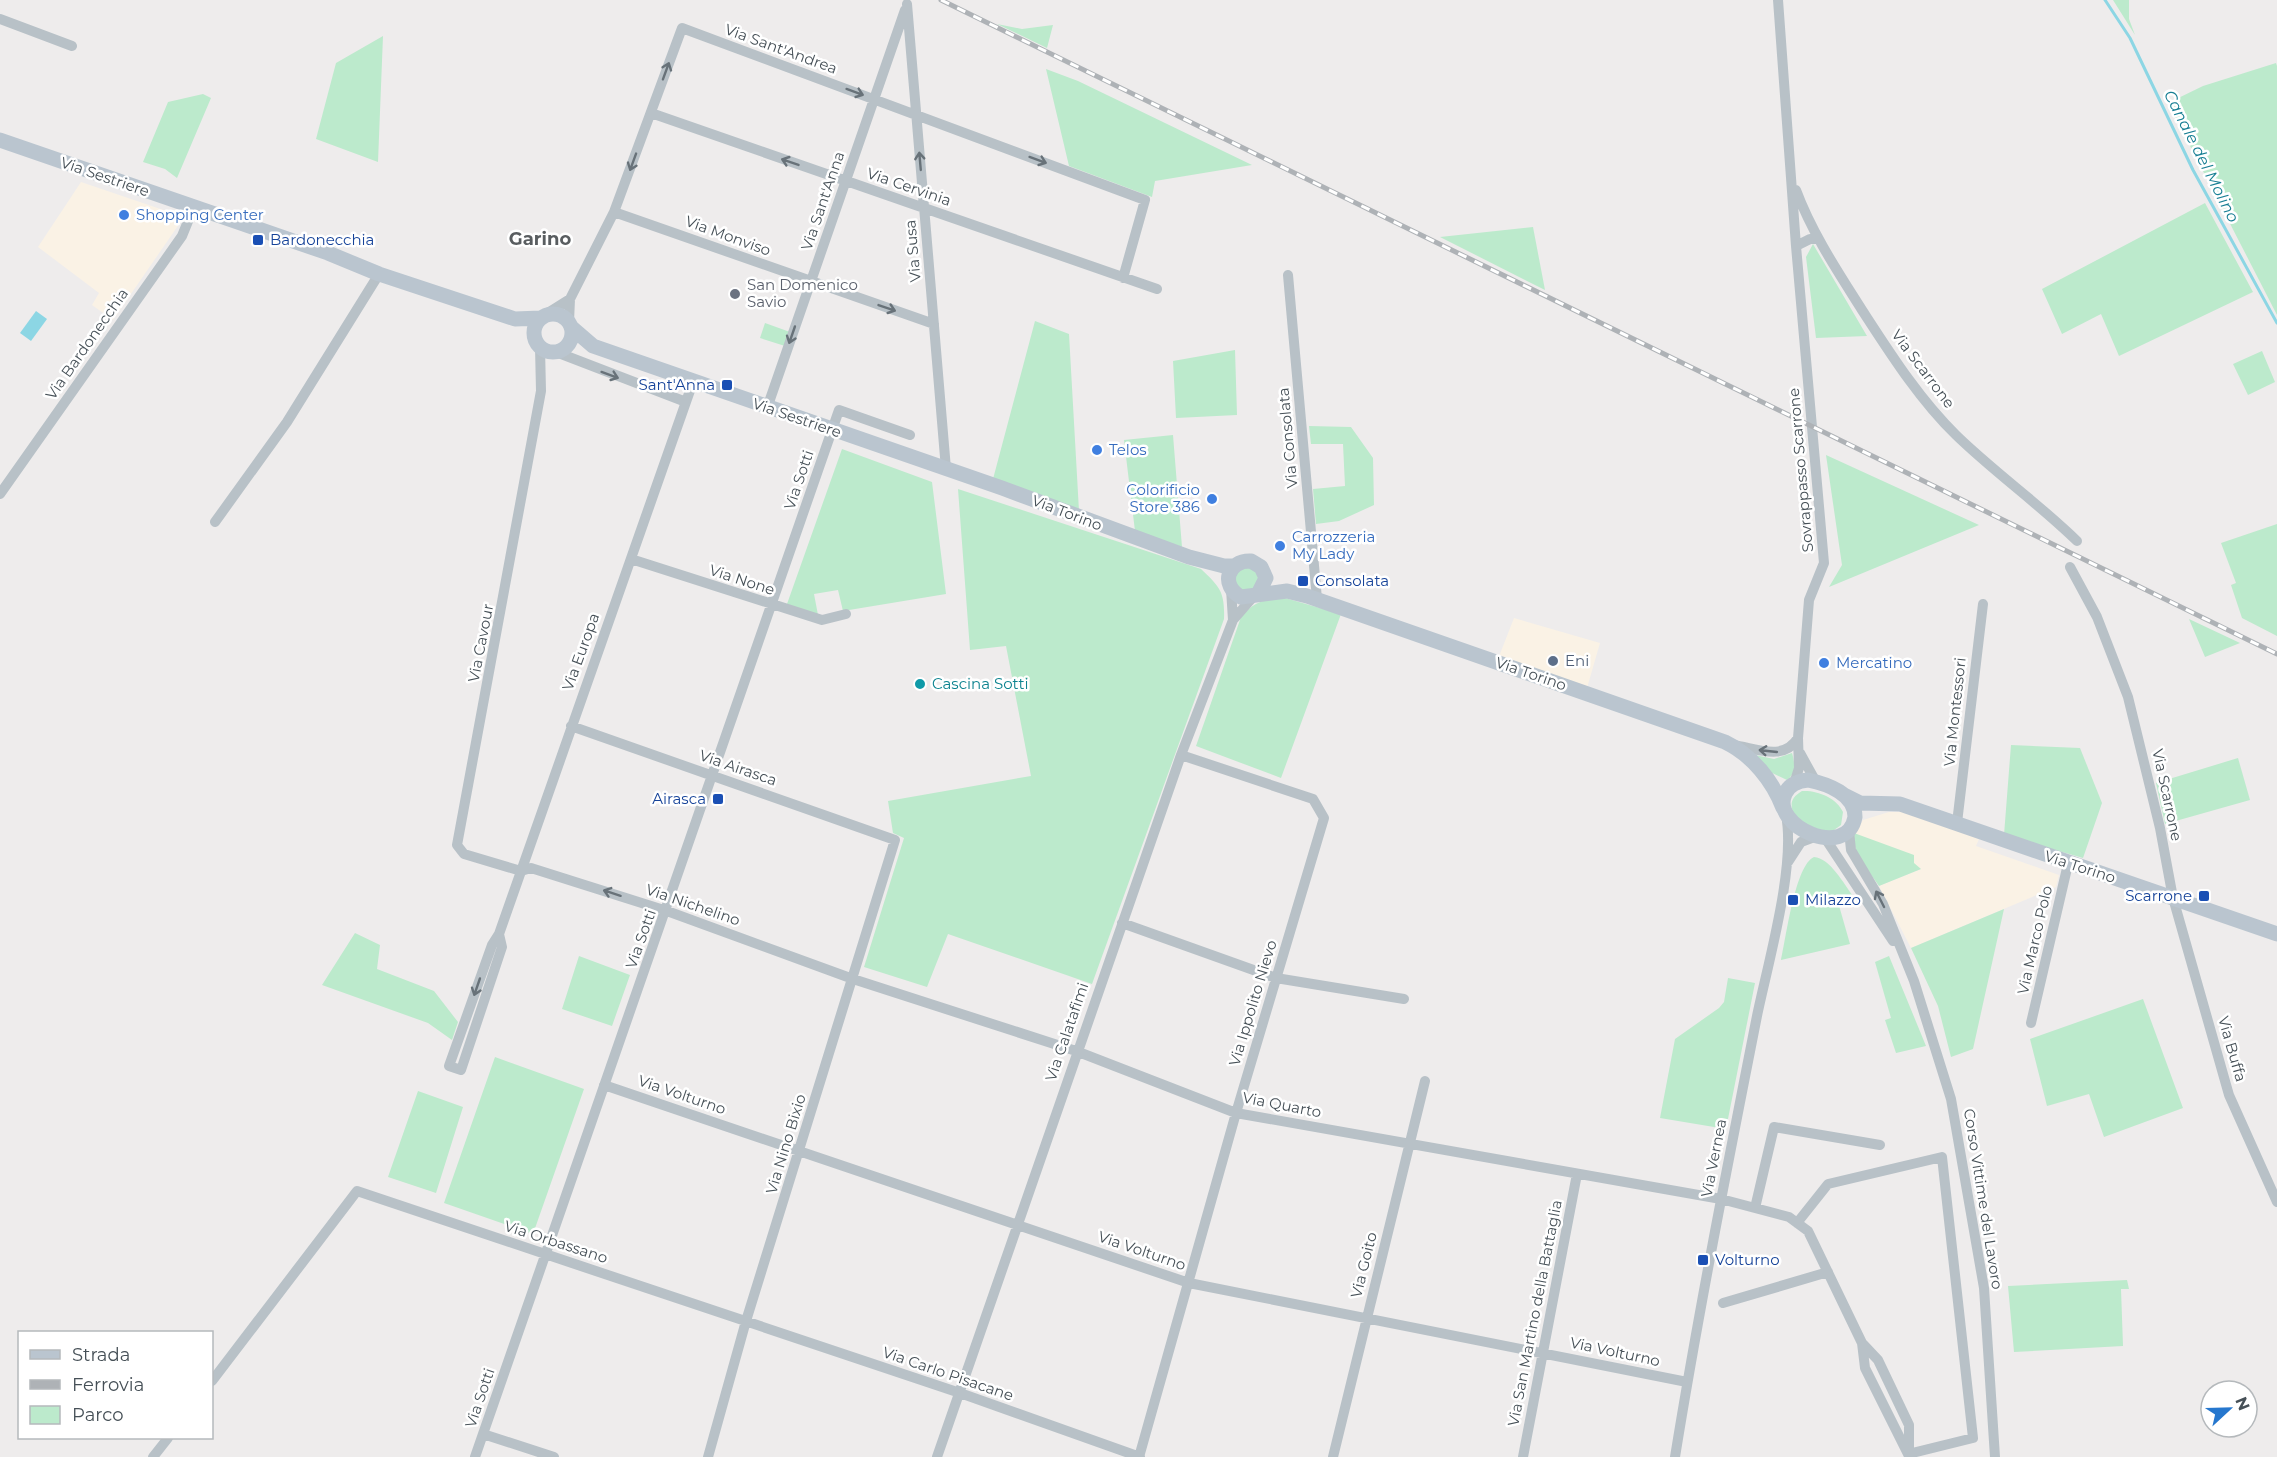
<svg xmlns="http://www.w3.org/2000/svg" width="2277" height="1457" font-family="Montserrat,sans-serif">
<rect width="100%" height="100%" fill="#eeecec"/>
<!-- commercial -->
<path fill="#faf2e5" d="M81,182L184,217L113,320L92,305L99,293L38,247Z
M1514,618L1600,643L1587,688L1498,659Z
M1889,812H1908L1979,839L1976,846L2059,875L2056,887L1911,948L1879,886L1921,869L1854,833L1863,820Z"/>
<!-- green -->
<path fill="#bceacc" d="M2113,0H2129V19L2135,35Z
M997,24L1022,29L1053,25L1047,48Z
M383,36L378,162L316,139L336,63Z
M2276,63L2277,66V315L2168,103L2203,86Z
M1046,69L1078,81L1252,165L1155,181L1152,197L1069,166Z
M203,94L211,98L177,178L165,169L143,162L168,102Z
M2205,203L2253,292L2119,356L2101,314L2062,334L2042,289Z
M1533,227L1545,290L1440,237Z
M1813,244L1867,336L1816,338L1806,257Z
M1035,321L1069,334L1079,511L993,479Z
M765,323L790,332L785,346L760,338Z
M1235,350L1237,415L1176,418L1173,361Z
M2262,351L2275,382L2248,395L2233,364Z
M1309,426L1351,427L1373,458L1374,505L1339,521L1316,524L1313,489L1345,486L1343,444H1311Z
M1173,435L1182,547L1135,531L1124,440Z
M842,449L932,482L946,594L843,611L838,590L814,594L818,615L787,604Z
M1826,455L1979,525L1829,587L1842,565Z
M958,489L1201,569C1220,587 1225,592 1224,619L1092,984L948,934L927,987L864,967L904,838L893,833L888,801L1031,776L1006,646L970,650Z
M2277,524V636L2242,618L2231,585L2236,583L2221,543Z
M1234 579a12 12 0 1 1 24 0a12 12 0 1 1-24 0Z
M1285,598L1341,614L1281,778L1196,746L1241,617C1255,601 1265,599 1285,598Z
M2189,619L2240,643L2205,657Z
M2011,745L2080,748L2102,803L2083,858L2004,835Z
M1792,753C1795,763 1796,774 1787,780L1768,771L1755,755L1774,759Z
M2238,758L2250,800L2165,824L2156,783Z
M1802,791C1817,790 1837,798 1843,812L1841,825L1830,833L1797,822C1791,808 1787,800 1802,791Z
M1854,833L1914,855V863L1921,869L1879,886C1868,869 1852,855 1854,833Z
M1814,857C1830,858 1844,884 1853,896L1838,902L1850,944L1781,960C1786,939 1795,865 1814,857Z
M2004,909L1973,1049L1951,1057L1938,1006L1911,948Z
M355,933L380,945L377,969L434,991L458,1022L452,1040L428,1023L322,985Z
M579,956L630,975L612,1026L562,1009Z
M1889,956L1926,1046L1896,1053L1885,1020L1891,1018L1875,962Z
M1728,978L1755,983L1726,1129L1660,1118L1675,1039L1719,1008L1724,1002Z
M2143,999L2183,1108L2104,1137L2089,1094L2047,1106L2030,1039Z
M495,1057L584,1089L533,1234L444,1203Z
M418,1091L463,1107L436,1193L388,1177Z
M2127,1280L2129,1289H2121L2123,1346L2014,1352L2008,1286Z"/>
<!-- water -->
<path fill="#8cd6e4" d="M36,311L47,319L31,341L20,333Z"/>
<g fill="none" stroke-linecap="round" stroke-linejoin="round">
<!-- stream -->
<path stroke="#8cd6e4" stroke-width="3" d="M2105,0L2130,38L2193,170L2277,323"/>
<!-- minor -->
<path stroke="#b8c1c7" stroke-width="10" d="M1778,0L1796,246L1824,563L1809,600L1798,738L1799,768L1794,784
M907,4L946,469
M0,19L72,46
M651,113L1157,289
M1796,190C1812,233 1838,272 1862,310C1890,353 1919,399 1956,435C1994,472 2038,503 2077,541
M614,212L934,324
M1796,246L1810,239H1818
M1288,275L1317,599
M543,316L570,299
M569,322L570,299L614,212L682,28L1145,200L1123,278
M556,352L686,402
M767,408L905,10
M0,494L182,236L193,209
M215,522L287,422L379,274
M631,559L822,620L846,614
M2070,567L2097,617L2128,697L2160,828L2173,898L2229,1095L2277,1202
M1231,589L1233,620
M571,726L895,840L746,1321L708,1457
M1733,745C1756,748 1783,762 1798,738
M1800,753L1816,782
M1957,823L1983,604
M1849,831L1851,850L1883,904L1914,981L1951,1099L1984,1288L1995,1457
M1825,838L1893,941
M1788,862L1801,842L1817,836
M521,871L531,868L667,911L853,979L1076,1051L1236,1113L1721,1199L1789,1217L1808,1231L1862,1343L1878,1360L1909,1425V1457
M521,871L464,854L457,845L541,391L540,347
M1122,923L1276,978L1404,999
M499,934L502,947L461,1070L449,1066L492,945L499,934L693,382
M2031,1023L2068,864
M604,1085L1189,1283L1687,1382
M1755,1208L1774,1127L1880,1145
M1797,1223L1828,1184L1942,1157L1973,1438L1908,1454
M1723,1303L1828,1272
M1862,1343L1865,1368L1908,1454
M212,1381L357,1191L960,1393L1140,1457
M483,1434L554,1457
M153,1457L168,1438
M475,1457L839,410L910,435
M937,1457L1181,755L1233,620L1253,597
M1139,1457L1236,1113L1324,818L1313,799L1181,755
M1333,1457L1425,1081
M1523,1457L1577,1174
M1675,1457C1699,1309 1728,1163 1757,1016C1768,963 1796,866 1786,815"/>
<!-- secondary -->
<path stroke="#bac5cf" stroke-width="15" d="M0,140L328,253L379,274L515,319L541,318
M534 333a19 19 0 1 1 38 0a19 19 0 1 1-38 0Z
M571,327L593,346L1002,488L1189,557L1224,566H1234
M1258,594L1266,578L1261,567L1251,561C1227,560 1220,586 1241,597L1287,591L1307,596L1725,742C1752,755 1773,781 1783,808
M1808,780C1828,784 1855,794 1855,817C1847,861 1770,826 1785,794C1789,784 1798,781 1808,780Z
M1844,795L1860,803L1900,804L2277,934"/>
<!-- rail casing -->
<g stroke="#aeb2b6" stroke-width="5">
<path id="rail" d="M941,0L2277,654"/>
</g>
<!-- rail -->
<use href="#rail" stroke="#fff" stroke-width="3" stroke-dasharray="9" stroke-linecap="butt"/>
</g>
<!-- one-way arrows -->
<defs><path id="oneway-shaft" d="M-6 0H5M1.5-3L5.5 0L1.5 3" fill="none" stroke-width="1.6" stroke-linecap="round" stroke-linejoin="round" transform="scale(1.5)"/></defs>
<g stroke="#687279">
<use href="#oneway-shaft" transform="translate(666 71) rotate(-70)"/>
<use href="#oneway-shaft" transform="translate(855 92) rotate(20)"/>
<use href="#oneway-shaft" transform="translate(1038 160) rotate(20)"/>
<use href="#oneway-shaft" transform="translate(920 161) rotate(-95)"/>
<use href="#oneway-shaft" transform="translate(633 162) rotate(110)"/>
<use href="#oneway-shaft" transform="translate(790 162) rotate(-161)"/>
<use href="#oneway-shaft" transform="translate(887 308) rotate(19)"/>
<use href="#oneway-shaft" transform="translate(792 335) rotate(109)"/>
<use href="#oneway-shaft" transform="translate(610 375) rotate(20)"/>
<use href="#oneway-shaft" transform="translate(1768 751) rotate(-174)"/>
<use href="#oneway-shaft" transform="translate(612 893) rotate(-162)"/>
<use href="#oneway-shaft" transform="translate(1880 899) rotate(-117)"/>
<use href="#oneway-shaft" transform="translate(477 987) rotate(109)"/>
</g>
<!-- markers -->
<g fill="#3f7fe0" stroke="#fff" stroke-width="2">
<circle cx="124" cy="215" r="6"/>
<circle cx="1097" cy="450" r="6"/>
<circle cx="1212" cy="499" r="6"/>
<circle cx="1280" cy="546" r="6"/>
<circle cx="1824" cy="663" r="6"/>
</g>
<g fill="#1a4fb4" stroke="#fff" stroke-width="2">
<rect x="252" y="234" width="12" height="12" rx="3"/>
<rect x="721" y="379" width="12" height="12" rx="3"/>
<rect x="1297" y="575" width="12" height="12" rx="3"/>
<rect x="712" y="793" width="12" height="12" rx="3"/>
<rect x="2198" y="890" width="12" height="12" rx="3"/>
<rect x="1787" y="894" width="12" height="12" rx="3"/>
<rect x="1697" y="1254" width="12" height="12" rx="3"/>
</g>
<circle fill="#6b7280" stroke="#fff" stroke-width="2" cx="735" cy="294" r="6"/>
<circle fill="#5c6f8a" stroke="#fff" stroke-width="2" cx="1553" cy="661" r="6"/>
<circle fill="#0f9aa8" stroke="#fff" stroke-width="2" cx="920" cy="684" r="6"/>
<g text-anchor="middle" stroke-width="5" stroke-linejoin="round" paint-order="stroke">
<!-- street labels -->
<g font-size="15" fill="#465057" stroke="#fff">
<text transform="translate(781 49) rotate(20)" y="5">Via Sant'Andrea</text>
<text transform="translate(105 177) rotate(19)" y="5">Via Sestriere</text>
<text transform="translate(909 187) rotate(19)" y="5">Via Cervinia</text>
<text transform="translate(823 201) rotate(-71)" y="5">Via Sant'Anna</text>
<text transform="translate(728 236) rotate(20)" y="5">Via Monviso</text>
<text transform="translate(913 251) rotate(-95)" y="5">Via Susa</text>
<text transform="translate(87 344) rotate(-55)" y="5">Via Bardonecchia</text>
<text transform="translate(1923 369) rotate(53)" y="5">Via Scarrone</text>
<text transform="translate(797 418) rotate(19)" y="5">Via Sestriere</text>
<text transform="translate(1288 438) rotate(-95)" y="5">Via Consolata</text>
<text transform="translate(1801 470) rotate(-95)" y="5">Sovrappasso Scarrone</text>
<text transform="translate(799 480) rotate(-71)" y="5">Via Sotti</text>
<text transform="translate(1067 513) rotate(21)" y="5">Via Torino</text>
<text transform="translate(742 580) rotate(18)" y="5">Via None</text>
<text transform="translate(481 643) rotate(-79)" y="5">Via Cavour</text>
<text transform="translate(581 652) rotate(-70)" y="5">Via Europa</text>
<text transform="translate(1531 674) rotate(19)" y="5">Via Torino</text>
<text transform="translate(1955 712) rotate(-84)" y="5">Via Montessori</text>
<text transform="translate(738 768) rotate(19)" y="5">Via Airasca</text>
<text transform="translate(2167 795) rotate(78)" y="5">Via Scarrone</text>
<text transform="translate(2080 867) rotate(18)" y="5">Via Torino</text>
<text transform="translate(693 905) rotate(19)" y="5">Via Nichelino</text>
<text transform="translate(641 939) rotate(-70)" y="5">Via Sotti</text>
<text transform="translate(2035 940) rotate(-77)" y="5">Via Marco Polo</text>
<text transform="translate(1253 1003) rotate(-73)" y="5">Via Ippolito Nievo</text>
<text transform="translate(1067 1032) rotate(-71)" y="5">Via Calatafimi</text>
<text transform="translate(2232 1049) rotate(74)" y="5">Via Buffa</text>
<text transform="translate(682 1095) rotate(19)" y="5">Via Volturno</text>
<text transform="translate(1282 1105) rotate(11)" y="5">Via Quarto</text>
<text transform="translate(786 1144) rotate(-73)" y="5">Via Nino Bixio</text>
<text transform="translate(1714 1158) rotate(-79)" y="5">Via Vernea</text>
<text transform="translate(1983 1199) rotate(81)" y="5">Corso Vittime del Lavoro</text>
<text transform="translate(556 1242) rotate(18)" y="5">Via Orbassano</text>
<text transform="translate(1142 1251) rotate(19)" y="5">Via Volturno</text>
<text transform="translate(1364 1265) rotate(-76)" y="5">Via Goito</text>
<text transform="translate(1535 1313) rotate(-79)" y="5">Via San Martino della Battaglia</text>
<text transform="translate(1615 1352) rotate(12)" y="5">Via Volturno</text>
<text transform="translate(948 1374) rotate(19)" y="5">Via Carlo Pisacane</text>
<text transform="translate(480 1398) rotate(-71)" y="5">Via Sotti</text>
</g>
<!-- shop labels -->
<g font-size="15" fill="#366cbe" stroke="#fff" text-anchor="start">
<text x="136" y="220">Shopping Center</text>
<text x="1109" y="455">Telos</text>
<text x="1200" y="495" text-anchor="end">Colorificio<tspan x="1200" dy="17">Store 386</tspan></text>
<text x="1292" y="542">Carrozzeria<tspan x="1292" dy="17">My Lady</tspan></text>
<text x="1836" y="668">Mercatino</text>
</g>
<!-- transit labels -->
<g font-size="15" fill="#164399" stroke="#fff" text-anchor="start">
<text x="270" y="245">Bardonecchia</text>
<text x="715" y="390" text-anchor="end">Sant'Anna</text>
<text x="1315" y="586">Consolata</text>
<text x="706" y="804" text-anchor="end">Airasca</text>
<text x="2192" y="901" text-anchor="end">Scarrone</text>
<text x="1805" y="905">Milazzo</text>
<text x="1715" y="1265">Volturno</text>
</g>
<!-- worship labels -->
<g font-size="15" fill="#5b616d" stroke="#fff" text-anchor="start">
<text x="747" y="290">San Domenico<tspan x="747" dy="17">Savio</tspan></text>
</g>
<!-- service labels -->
<g font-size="15" fill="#4e5e75" stroke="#fff" text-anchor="start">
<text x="1565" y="666">Eni</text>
</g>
<!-- culture labels -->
<g font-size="15" fill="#0d838f" stroke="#fff" text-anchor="start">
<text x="932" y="689">Cascina Sotti</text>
</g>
<!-- water labels -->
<g font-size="16" font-style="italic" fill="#177e93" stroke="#fff">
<text transform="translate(2202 156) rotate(63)" y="6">Canale del Molino</text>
</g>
<!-- quarter labels -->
<g font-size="18" font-weight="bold" fill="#595d60" stroke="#fff">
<text x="540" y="245">Garino</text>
</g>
</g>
<!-- legend -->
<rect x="18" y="1331" width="195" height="108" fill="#ffffff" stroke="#b5b9bc" stroke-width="1.5"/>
<rect x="30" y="1350" width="30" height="9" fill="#bac5cf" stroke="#b5b9bc" stroke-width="1.5"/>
<text x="72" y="1361" font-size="18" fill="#465057">Strada</text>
<rect x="30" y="1380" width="30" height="9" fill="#aeb2b6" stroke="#b5b9bc" stroke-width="1.5"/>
<text x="72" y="1391" font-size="18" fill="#465057">Ferrovia</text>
<rect x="30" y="1406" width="30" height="18" fill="#bceacc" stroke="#b5b9bc" stroke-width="1.5"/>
<text x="72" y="1421" font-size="18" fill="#465057">Parco</text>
<!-- north arrow -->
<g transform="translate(2229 1409) rotate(68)"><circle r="28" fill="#ffffff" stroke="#b5b9bc" stroke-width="1.5"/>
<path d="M0-4.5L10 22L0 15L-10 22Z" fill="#2677ce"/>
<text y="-9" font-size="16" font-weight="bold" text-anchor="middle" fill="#465057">N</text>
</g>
</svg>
